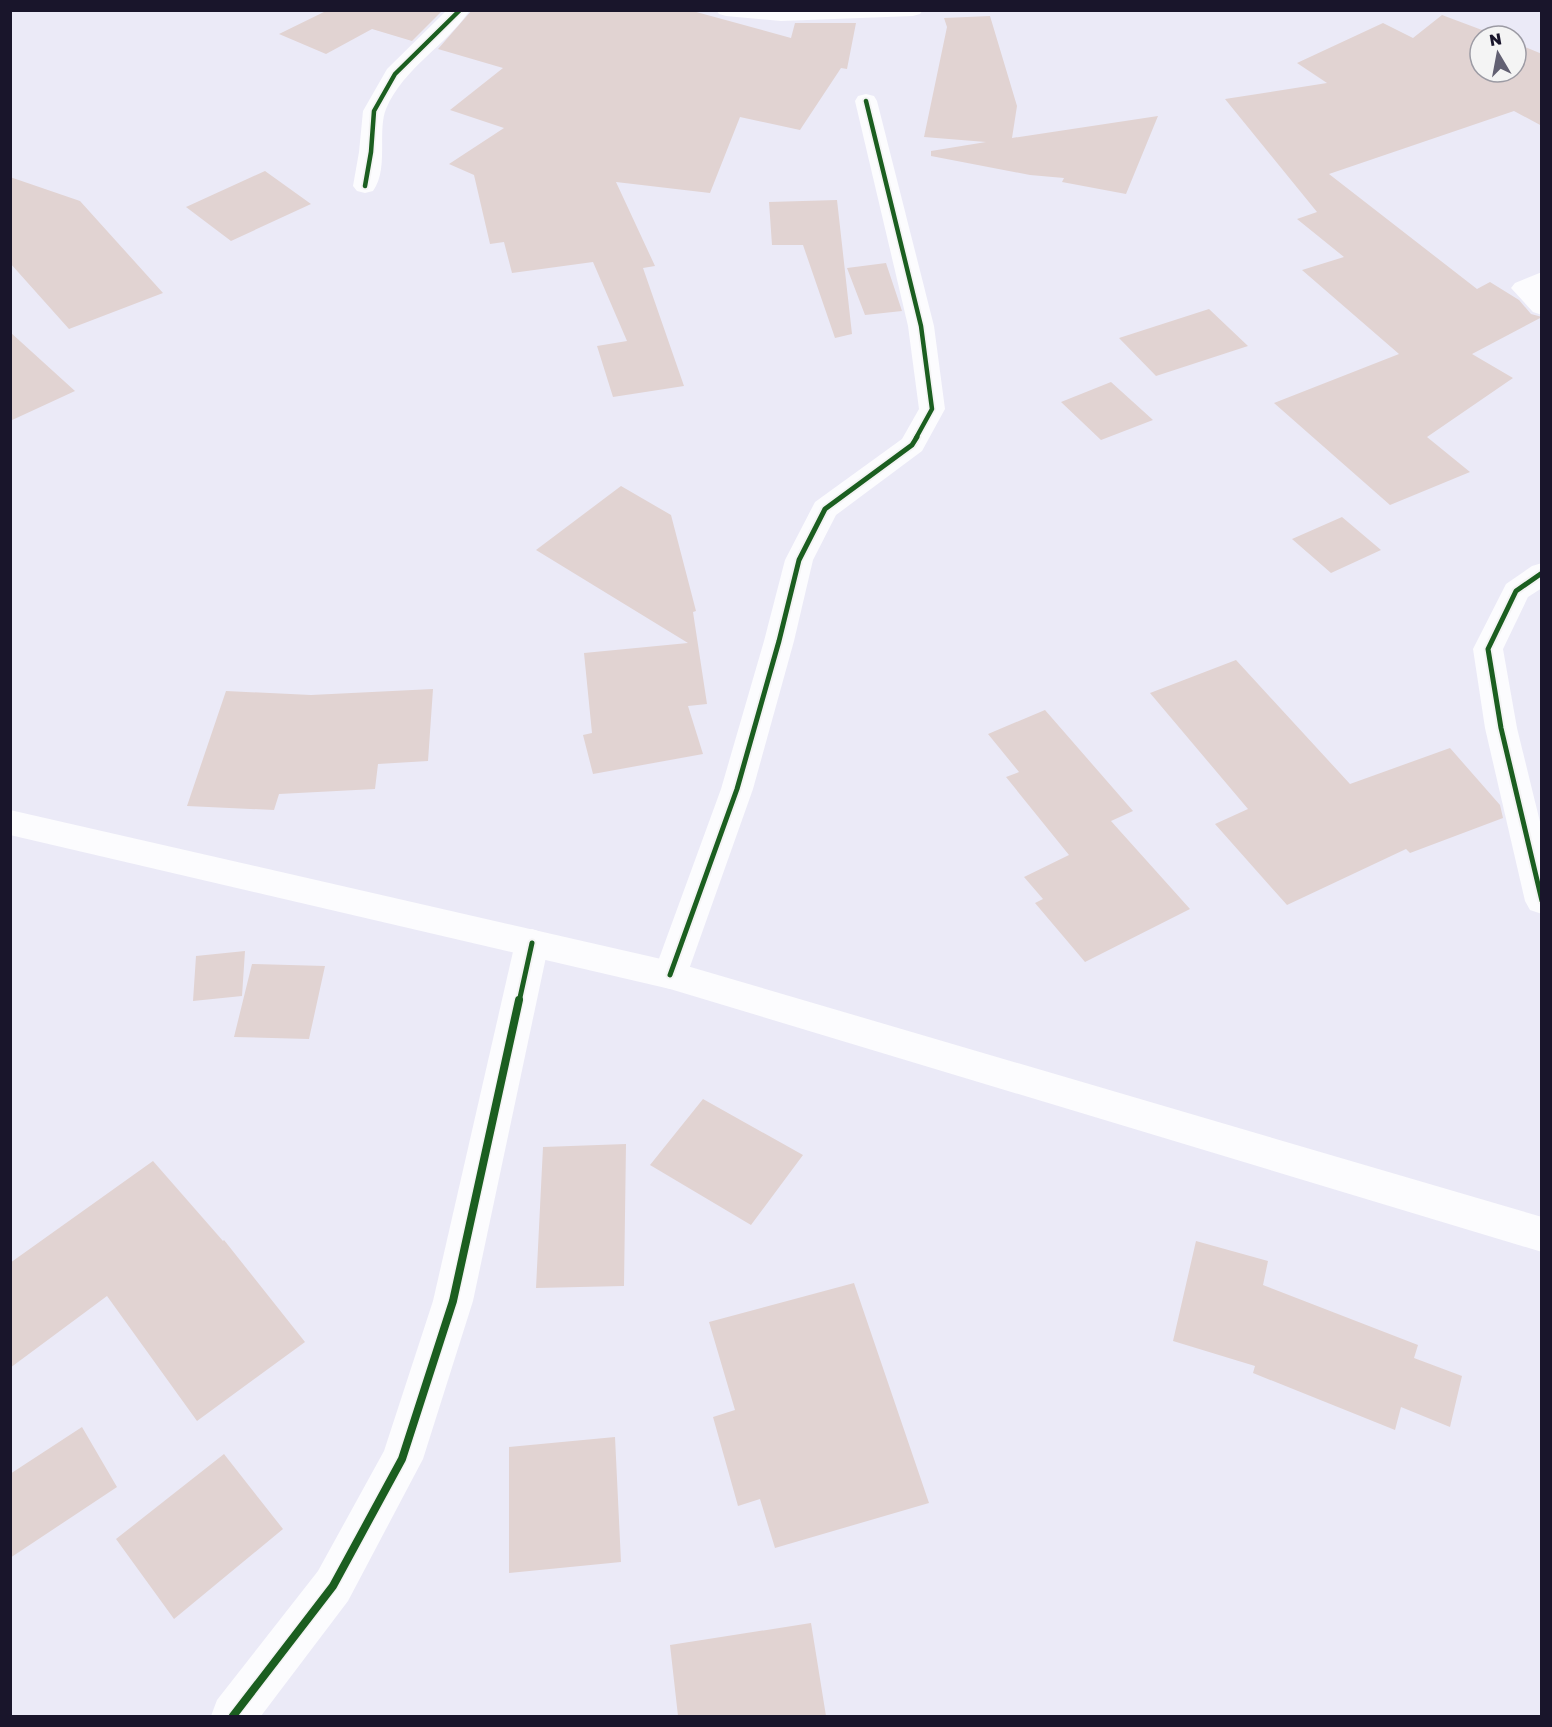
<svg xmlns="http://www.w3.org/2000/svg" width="1552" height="1727" font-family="'Golos Text',sans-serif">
<rect width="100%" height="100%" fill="#ebeaf7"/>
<!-- building -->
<path fill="#e1d3d2" d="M328,10H443L412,41L372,29L326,54L279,34Z
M472,10H689L791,38L795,23H856L847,69L841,68L800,130L740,117L710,193L616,182L655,266L643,268L684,386L613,397L597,346L627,341L593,262L512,273L504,242L490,244L474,175L449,164L504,128L450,110L503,68L438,49Z
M1442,15L1498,36H1480V72H1516V43L1542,54V126L1514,111L1329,174L1477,289L1490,282L1519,300L1531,314L1542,317L1472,354L1513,378L1427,437L1470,472L1390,505L1274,403L1399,354L1302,270L1344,257L1297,219L1317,212L1225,99L1327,83L1297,63L1383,23L1413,38Z
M990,16L1017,106L1012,138L1158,116L1126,194L1062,182L1064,178L1030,175L931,156V151L986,142L924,137L947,27L944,18Z
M265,171L311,204L231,241L186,207Z
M10,177L80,201L163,293L69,329L10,263Z
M837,200L852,334L835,338L803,245H772L769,202Z
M886,263L902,311L865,315L847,268Z
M1209,309L1248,346L1156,376L1119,338Z
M10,332L75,391L10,421Z
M1111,382L1153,420L1101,440L1061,402Z
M621,486L671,515L696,611L693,612L707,704L688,706L703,754L593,774L583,735L592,733L584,653L688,643L536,550Z
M1342,517L1381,550L1331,573L1292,539Z
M1236,660L1350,784L1450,748L1500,805L1503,818L1410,853L1406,849L1287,905L1215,824L1248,809L1150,693Z
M433,689L428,761L378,764L375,789L279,794L274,810L187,806L226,691L311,695Z
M1045,710L1133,811L1111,821L1190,909L1085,962L1035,903L1043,899L1024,877L1069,855L1006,777L1019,772L988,734Z
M245,951L242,996L193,1001L196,956Z
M252,964L325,966L309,1039L234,1037Z
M703,1099L803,1155L751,1225L650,1165Z
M626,1144L624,1286L536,1288L543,1147Z
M153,1161L223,1241L224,1240L305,1342L197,1421L107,1296L10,1368V1263Z
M1196,1241L1268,1261L1263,1285L1418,1345L1414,1358L1462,1376L1450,1427L1401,1407L1395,1430L1253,1373L1255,1366L1173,1341Z
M854,1283L929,1503L775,1548L760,1499L738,1506L713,1417L735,1410L709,1322Z
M82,1427L117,1487L10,1558V1474Z
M615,1437L621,1562L509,1573V1447Z
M224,1454L283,1529L174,1619L116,1539Z
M811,1623L826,1716H678L670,1645Z"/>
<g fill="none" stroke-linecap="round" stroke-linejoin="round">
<!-- street -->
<path fill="#fcfcfe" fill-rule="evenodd" d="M447,10H470C445,47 404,67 386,109C377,132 389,169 373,191L365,193L357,191L353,186L359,152L363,111L387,69Z
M716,10H923L920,14L913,16L781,21L726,16L719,14Z
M866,94L874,96L877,101L934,326L945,409L922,451L836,515L813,560L794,641L753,789L687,975L682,985L670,989L658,985L653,975L721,789L764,641L785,560L815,502L902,439L919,409L908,326L855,101L858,96Z
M1542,272V315L1533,312L1511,288L1515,283Z
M1542,563V588L1528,597L1503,649L1517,728L1542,830V914L1530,910L1525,901L1485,728L1473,649L1506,584L1532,566Z
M532,929L544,933L549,943L473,1301L423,1459L348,1601L261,1716H211L217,1700L318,1571L384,1451L433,1301L515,943L520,933Z"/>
<!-- secondary -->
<path fill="#fcfcfe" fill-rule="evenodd" d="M10,810L670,961L1542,1217V1252L670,989L10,835Z"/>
<!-- cycleway-far2 casing -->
<g stroke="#f4f4f4" stroke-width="8">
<path id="cycleway-far2" d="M866,101L921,326L932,409L916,438
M365,186L371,152L374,111L395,74L460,10"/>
</g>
<!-- cycleway-far1 casing -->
<g stroke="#f4f4f4" stroke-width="9">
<path id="cycleway-far1" d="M1542,573L1516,591L1488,649L1501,728L1542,901
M670,975L737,789L779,641L799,560L825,509L912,445L917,437
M519,1002L532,943"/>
</g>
<!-- cycleway casing -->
<g stroke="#f4f4f4" stroke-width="11">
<path id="cycleway" d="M233,1716L333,1586L402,1459L453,1301L519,1000"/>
</g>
<!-- cycleway-far2 -->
<use href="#cycleway-far2" stroke="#1b5e20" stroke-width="4.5"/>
<!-- cycleway-far1 -->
<use href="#cycleway-far1" stroke="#1b5e20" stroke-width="5"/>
<!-- cycleway -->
<use href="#cycleway" stroke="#1b5e20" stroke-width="8"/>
</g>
<!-- border -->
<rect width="1552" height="1727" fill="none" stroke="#19152b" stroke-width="24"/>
<!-- north arrow -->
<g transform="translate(1498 54) rotate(350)"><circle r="28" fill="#f4f4f4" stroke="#9c9ba4" stroke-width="1.5"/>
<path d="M0-4.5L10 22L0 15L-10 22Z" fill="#626072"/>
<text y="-9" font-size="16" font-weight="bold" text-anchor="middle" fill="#19152b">N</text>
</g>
</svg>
